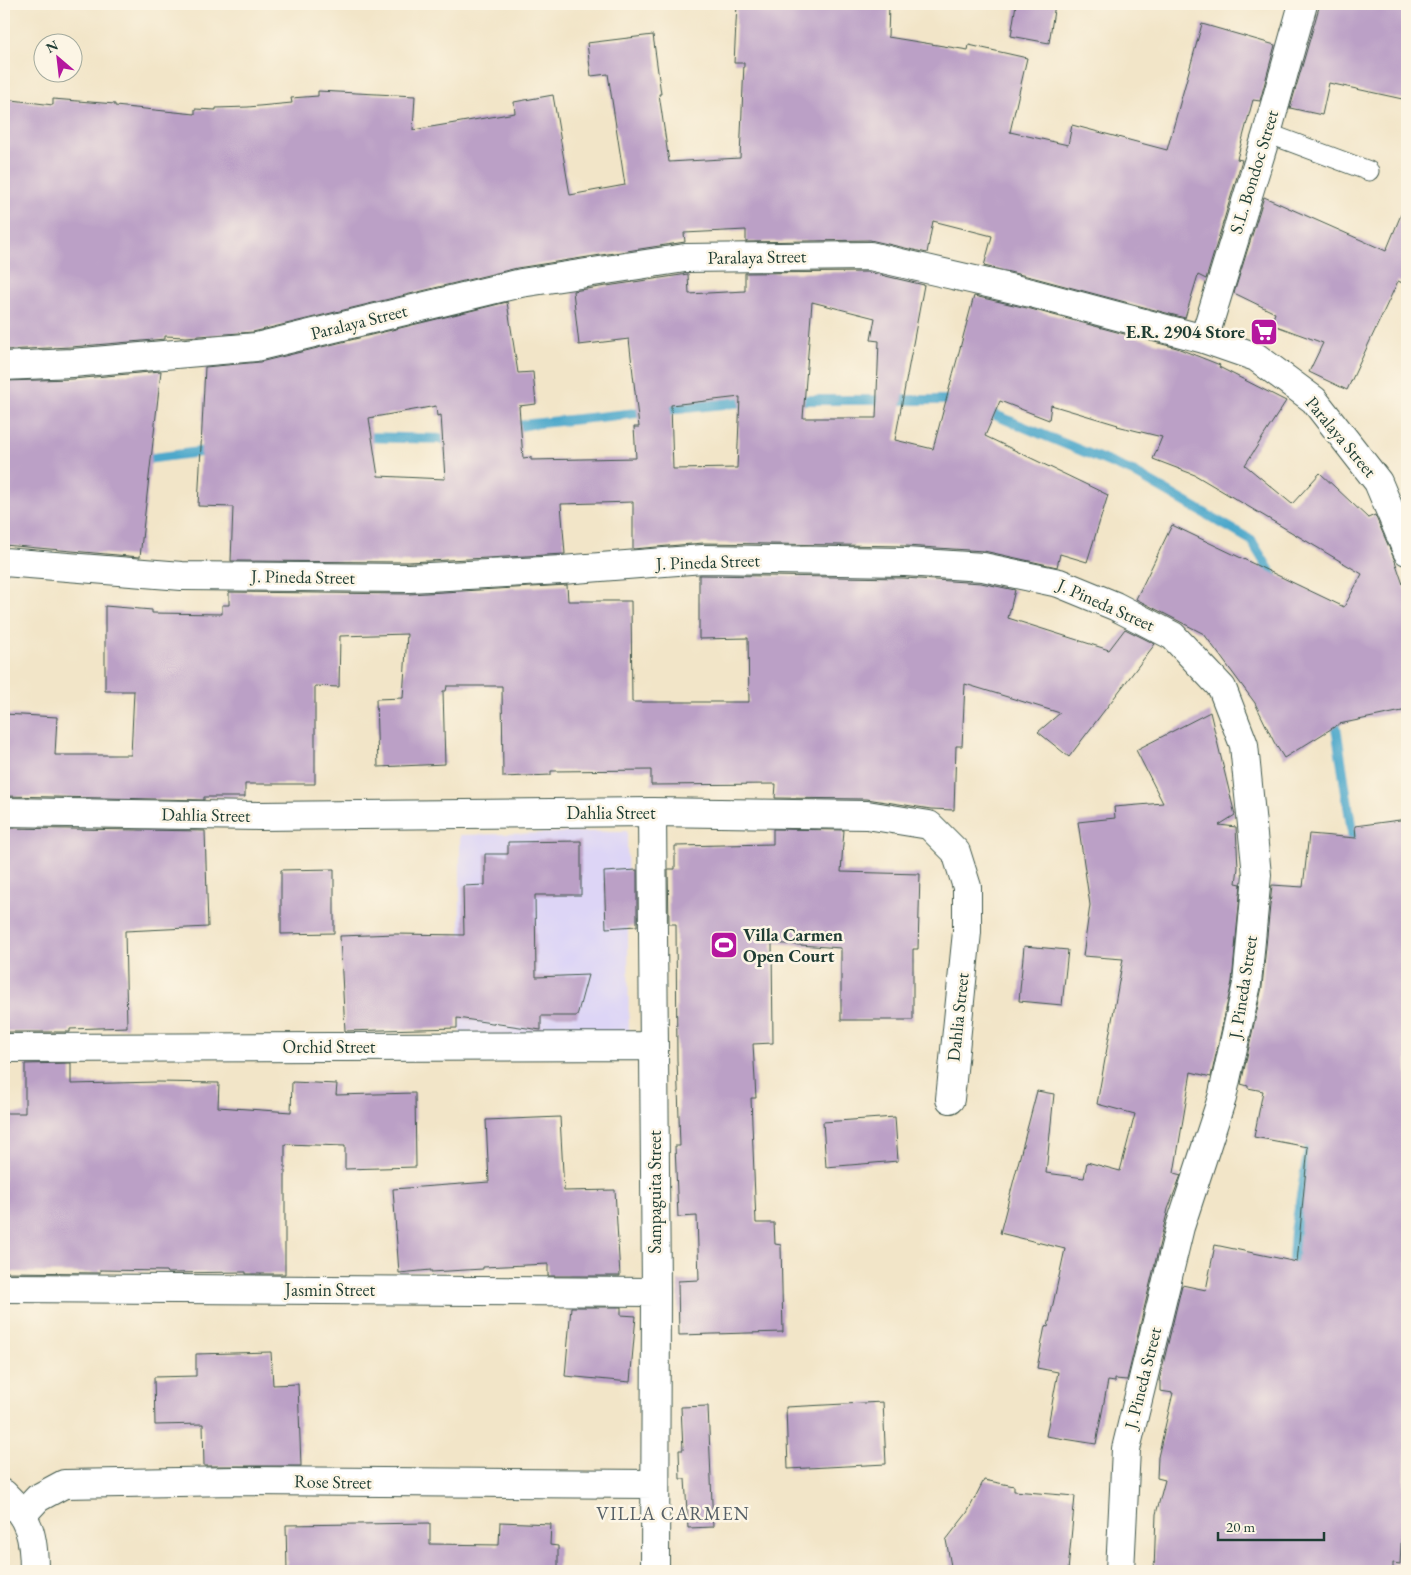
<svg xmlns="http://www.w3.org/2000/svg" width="1411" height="1575" font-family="'EB Garamond',serif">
<rect width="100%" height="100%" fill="#fcf5e5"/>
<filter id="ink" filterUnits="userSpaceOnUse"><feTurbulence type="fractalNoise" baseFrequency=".02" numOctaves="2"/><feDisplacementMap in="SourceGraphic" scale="10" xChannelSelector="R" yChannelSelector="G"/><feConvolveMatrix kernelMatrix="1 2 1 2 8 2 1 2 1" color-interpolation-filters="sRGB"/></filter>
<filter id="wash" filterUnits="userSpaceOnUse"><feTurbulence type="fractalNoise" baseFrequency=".0096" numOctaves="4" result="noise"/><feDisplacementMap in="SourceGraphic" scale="20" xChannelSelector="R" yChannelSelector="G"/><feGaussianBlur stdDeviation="1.12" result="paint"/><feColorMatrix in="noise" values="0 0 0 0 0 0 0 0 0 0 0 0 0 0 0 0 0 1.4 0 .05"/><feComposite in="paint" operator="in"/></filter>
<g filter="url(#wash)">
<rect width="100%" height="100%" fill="#f2e5c8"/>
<!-- built -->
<path fill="#ddd5f6" d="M627,831L629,1038L460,1037V835Z"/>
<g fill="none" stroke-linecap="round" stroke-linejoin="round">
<!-- stream -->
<path stroke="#4da8cb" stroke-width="10" d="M792,400H958
M983,410L1133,472L1251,540L1278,584
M509,428L531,424L753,401
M360,437L445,439L455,437
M139,460L214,450
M1334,714L1355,851
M1292,1273L1295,1232L1309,1149"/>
</g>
<g id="blocks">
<!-- building -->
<path fill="#bba0c6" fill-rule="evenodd" d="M737,4H889L888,37L968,50L969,45L1027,58L1010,132L1068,145L1072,125L1167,150L1202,24L1275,45L1260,101L1253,100L1237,159L1242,160L1206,279L1198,275L1185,318L1035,278L984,266L992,236L933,221L927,253L870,240L746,242V230L684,233L685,242L517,268L253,332L186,337L165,336V339L71,347L4,350V99L53,105V99L115,104V106L195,114V109L216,110V108L248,107L292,103L291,98L318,96V91L415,96L413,130L515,113L514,102L553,95L570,195L625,185L608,74L591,76L587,43L653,35L661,94H659L669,162L740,158L744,63H734Z
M1016,4H1055L1049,43L1011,36Z
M1320,4H1407V100L1329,83L1322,115L1290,108Z
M1264,197L1386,251L1407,200V285L1398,281L1347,390L1309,372L1323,343L1271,324L1275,313L1234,293Z
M868,272L924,285L895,440L933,449L974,296L1027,308L1177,348L1220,365L1219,367L1286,401L1245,465L1292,504L1320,473L1368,518L1375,515L1395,561L1407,596V710L1339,724L1284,758L1274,742L1255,703L1204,634L1136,599L1172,525L1344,607L1362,574L1195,475L1153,459L1162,437L1117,426L1118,425L1051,405L1049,420L1000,401L985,436L1108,495L1087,562L1060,554L1057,567L984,551L906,546L703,543L633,549V502L561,504L565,554L409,562L231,561L233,507L198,506L205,367L260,362L507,302L518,373L533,372L536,404L519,406L523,458L531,457V460L636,458L634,427H639L629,339L579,345L573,291L688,274L689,294L745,291V273ZM812,302L875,318L871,340L879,341L876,418H803ZM740,397L737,468L673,469L671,405ZM436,406L437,416L441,415L445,479L378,476L369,418Z
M161,371L140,557L4,545V381L73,379Z
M699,575L904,578L981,583L1015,590L1008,618L1109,650L1125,629L1155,644L1069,757L1038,732L1060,713L965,684L962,746H956L954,810L931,809L867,799L775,798L776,784L651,785V770L551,771V775L503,777L502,686H447L446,691H443L445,764L378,767L376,699L403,698L407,634L340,636L339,687L315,686V784H245V797H204V800L4,796V714L57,717L55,755H131L134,691H105V606L152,610V613L222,614V605H229V592L409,594L567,585L568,601H631L632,702H749L748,638L699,639Z
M1210,712L1235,815L1219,825L1236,827L1238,868L1236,883L1241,884L1232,982L1211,1077L1191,1072L1174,1173L1181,1175L1168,1209L1127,1380L1115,1379V1382L1108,1381L1096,1444L1046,1436L1058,1372L1037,1368L1045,1326L1048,1327L1065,1249L1000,1233L1037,1091L1054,1094L1046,1173L1084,1178L1087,1162L1120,1171L1135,1114L1097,1104L1123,959L1083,956L1090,905L1078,822L1115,818L1114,807L1163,803L1136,750Z
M1407,819V1434L1400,1564L1393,1563V1571H1154L1156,1514L1165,1480L1157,1478L1158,1457L1173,1393L1160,1391V1381H1159L1182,1285L1206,1290L1215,1245L1297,1262L1308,1147L1254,1137L1263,1091L1248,1088V1086L1241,1084L1262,987L1272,885L1303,887L1309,834L1356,838L1355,826Z
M4,828L205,831L208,927L125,931L127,1027L70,1029V1032H4Z
M773,829L844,830L841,872L920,874L918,949H913V1020H841V948L772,943L773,1043L753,1044L756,1098H751L756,1223H774L775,1244L781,1245L783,1332L679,1335L678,1281L699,1280L697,1216L678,1217L675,1146H680L677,1060L676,924H669L668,869H675V846L773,844Z
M581,841V895H535L536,977L588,975L577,1016H541V1030L457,1018V1028L345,1031L340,936L396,934L464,935L463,886L485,885V854H508V842Z
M334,869V933L281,934V870Z
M637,870V926L606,928L604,872Z
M1024,946L1068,950L1062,1005L1019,1001Z
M71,1063V1084L158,1082L219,1083L218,1107L291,1112L292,1082L337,1084L336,1095L415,1093L416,1167L345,1169V1146L285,1144V1274H246V1272L167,1273L166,1271L100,1270V1273L4,1272V1113H25V1064Z
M560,1117L564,1191L615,1190L620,1276H548V1264L483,1267V1269L431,1272V1270L399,1273L393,1189L489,1182L486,1120Z
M895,1117L898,1161L826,1167L823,1122Z
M571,1307H621V1315L636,1316L630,1382L565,1376Z
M271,1352L273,1385L298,1384L301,1466H204L203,1424L155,1425L154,1377L196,1376V1354Z
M883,1402L886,1464L788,1469L786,1407Z
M708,1406L713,1527L688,1528L685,1479H680L679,1450H683L681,1407Z
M984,1480L1014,1486V1491L1075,1496L1068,1571H952L946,1540L967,1513Z
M500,1522L551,1524L550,1545L558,1546V1571H287L286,1525L430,1523V1544L499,1545Z"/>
</g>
</g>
<g filter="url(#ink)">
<use href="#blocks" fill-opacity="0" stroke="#3f564a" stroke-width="1"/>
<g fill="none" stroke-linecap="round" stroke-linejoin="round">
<!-- service casing -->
<g stroke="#3f564a" stroke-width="21">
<path id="service" d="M1267,133L1369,171"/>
</g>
<!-- minor casing -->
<g stroke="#3f564a" stroke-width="30">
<path id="minor" d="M1204,339L1267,133L1303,4
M4,366L72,363L256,347L521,283L685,258L870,256L1031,293L1204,339L1256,357L1314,400L1378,482L1407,551
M4,562L182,576L409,578L562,570L703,559L905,562L983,567L1059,583L1115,606L1173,636L1222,688L1244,745L1257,875L1247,984L1222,1098L1180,1227L1126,1449L1120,1571
M4,812L258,816L652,812L867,815L929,825L956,852L967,887V932L950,1099
M652,812L656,1292L655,1571
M4,1048L654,1046
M4,1288L656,1292
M4,1494C30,1518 34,1537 34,1571
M23,1514L38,1498L64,1484L235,1481L654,1484"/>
</g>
<!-- service -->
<use href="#service" stroke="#fff" stroke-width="19"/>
<!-- minor -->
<use href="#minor" stroke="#fff" stroke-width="28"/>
</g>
</g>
<!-- icons -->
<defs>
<g id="supermarket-square" transform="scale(1.4375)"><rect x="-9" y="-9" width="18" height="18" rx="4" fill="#b5179e" stroke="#fcf5e5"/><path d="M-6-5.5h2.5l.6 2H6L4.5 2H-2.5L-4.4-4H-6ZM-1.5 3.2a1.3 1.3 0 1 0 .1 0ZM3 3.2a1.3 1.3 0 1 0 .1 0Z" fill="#fff"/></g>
<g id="stadium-square" transform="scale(1.4375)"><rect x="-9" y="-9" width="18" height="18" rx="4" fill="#b5179e" stroke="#fcf5e5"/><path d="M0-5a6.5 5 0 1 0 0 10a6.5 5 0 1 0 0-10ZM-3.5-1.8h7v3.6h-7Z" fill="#fff"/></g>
</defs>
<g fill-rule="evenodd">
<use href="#supermarket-square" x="1264" y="332"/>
<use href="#stadium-square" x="724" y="945"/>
</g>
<g text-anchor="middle" stroke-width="5" stroke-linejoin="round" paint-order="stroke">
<!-- street labels -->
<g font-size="18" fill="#1f3d34" stroke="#fcf5e5">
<text transform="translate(1254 172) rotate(-73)" y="6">S.L. Bondoc Street</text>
<text transform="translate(757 257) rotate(-1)" y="6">Paralaya Street</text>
<text transform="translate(359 322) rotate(-14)" y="6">Paralaya Street</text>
<text transform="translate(1341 437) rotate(50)" y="6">Paralaya Street</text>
<text transform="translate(708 562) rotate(-2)" y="6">J. Pineda Street</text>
<text transform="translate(303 577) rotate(1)" y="6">J. Pineda Street</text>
<text transform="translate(1106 605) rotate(24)" y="6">J. Pineda Street</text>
<text x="611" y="819">Dahlia Street</text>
<text transform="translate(206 815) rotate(1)" y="6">Dahlia Street</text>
<text transform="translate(1243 987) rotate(-81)" y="6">J. Pineda Street</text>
<text transform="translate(958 1017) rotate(-84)" y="6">Dahlia Street</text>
<text x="329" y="1053">Orchid Street</text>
<text transform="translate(655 1192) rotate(-90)" y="6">Sampaguita Street</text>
<text x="330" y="1296">Jasmin Street</text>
<text transform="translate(1143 1378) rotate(-76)" y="6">J. Pineda Street</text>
<text transform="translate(333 1482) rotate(1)" y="6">Rose Street</text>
</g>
<!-- poi labels -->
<g font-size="18" font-weight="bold" fill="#1f3d34" stroke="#fcf5e5" text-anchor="end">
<text x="1245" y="338">E.R. 2904 Store</text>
<text x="743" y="941" text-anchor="start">Villa Carmen<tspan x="743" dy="21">Open Court</tspan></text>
</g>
<!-- neighbourhood labels -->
<g font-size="19" letter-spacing="1" fill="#566067" stroke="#fcf5e5">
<text x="673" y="1520">VILLA CARMEN</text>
</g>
</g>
<!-- margin -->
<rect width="1411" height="1575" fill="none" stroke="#fcf5e5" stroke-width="20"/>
<!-- north arrow -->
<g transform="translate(58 58) rotate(332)"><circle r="24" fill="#fcf5e5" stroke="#a4ab9e"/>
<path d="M0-4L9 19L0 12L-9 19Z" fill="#b5179e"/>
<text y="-8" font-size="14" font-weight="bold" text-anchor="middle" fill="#1f3d34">N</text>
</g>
<!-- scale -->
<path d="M1218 1532v8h106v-8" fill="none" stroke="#1f3d34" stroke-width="2.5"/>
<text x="1226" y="1532" font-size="15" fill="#1f3d34" stroke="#fcf5e5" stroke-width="4" paint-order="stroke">20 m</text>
</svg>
